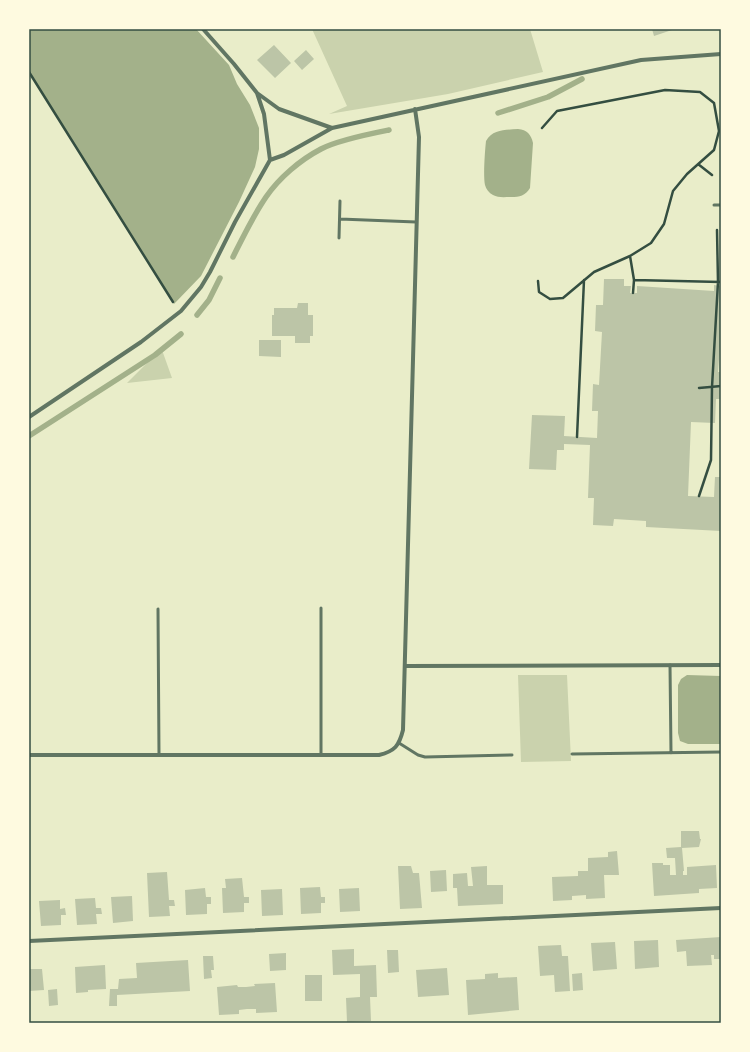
<svg xmlns="http://www.w3.org/2000/svg" width="750" height="1052" font-family="Figtree,sans-serif">
<rect width="100%" height="100%" fill="#e9edc9"/>
<!-- green -->
<path fill="#cad2ad" d="M312,29H530L543,72L448,94L329,114L347,106Z
M162,350L172,378L127,383L155,355Z
M518,675H567L571,761L521,762Z"/>
<!-- water -->
<path fill="#a3b18a" d="M29,29H196L229,65L237,84L250,105L259,128V149L255,167L239,202L201,276L174,304L29,72Z
M518,129C527,130 531,134 533,143L530,188C525,196 520,197 511,197C505,197 498,198 493,195C489,193 486,189 485,185C483,176 485,150 486,141C493,129 505,130 518,129Z
M687,675L721,676V744H688L680,741L678,733V685L681,679Z"/>
<g fill="none" stroke-linecap="round" stroke-linejoin="round">
<!-- stream -->
<path stroke="#a3b18a" stroke-width="5.5" d="M498,113L548,97L582,79
M233,257C243,237 253,216 266,197C279,178 300,160 321,149C338,140 369,134 389,130
M197,315L209,300L220,278
M29,436L155,355L181,334"/>
</g>
<!-- building -->
<path fill="#bcc5a7" d="M652,29H675L654,36Z
M274,45L291,63L275,78L257,60Z
M306,50L314,59L302,70L294,61Z
M604,279H624V286H631L630,293H637V286L714,291V285L721,286V346H720L718,372H721V399H716L715,423L691,422L688,496L714,497L715,477H721V531L646,527V521L614,519L613,526L593,525L594,498H588L590,445L564,444V450H557L556,470L529,469L532,415L565,416L564,436L597,438L598,411H592L593,384L599,385L602,332L595,331L596,305H603Z
M298,303H308V315H313V336H310V343H295V336H272V315H274V308H297Z
M259,340H281V357L259,356Z
M681,831H699L700,839H701L699,847L682,848L684,871H683V875H687V867L716,865L717,888L699,889V893L654,896L652,863H663V865H670V875H676L675,858H667L666,848L681,847Z
M617,851L619,875H604L605,898L586,899V895L572,896V900L553,901L552,877L578,876V871H588V858L608,857V852Z
M398,866H411L413,873H419L422,908L400,909Z
M487,866V885H503V904L458,906L457,888H453V874L467,873L468,886H473L471,867Z
M446,870L447,891L431,892L430,871Z
M167,872L169,900H174L175,906H169L170,916L149,917L147,873Z
M242,878L244,897H249V903H244V912L223,913L222,888H226L225,879Z
M320,887L321,897H325V903H321V913L301,914L300,888Z
M205,888L206,897H211V904H207V914L186,915L185,890Z
M359,888L360,911L340,912L339,889Z
M282,889L283,915L262,916L261,890Z
M132,896L133,921L113,923L111,897Z
M95,898L96,908H101L102,914H96L97,924L77,925L75,899Z
M60,900V909L65,908L66,915H61V925L41,926L39,901Z
M721,937V959H714V955H711L712,965L687,966L686,951L677,952L676,940Z
M658,940L659,967L635,969L634,941Z
M615,942L617,969L593,971L591,943Z
M561,945L562,956H568L570,991L555,992L554,975L540,976L538,946Z
M354,949V966L376,965L377,997H370L371,1021L347,1022L346,998L360,997V974L333,975L332,950Z
M387,950H398L399,972L388,973Z
M286,953V970L270,971L269,954Z
M203,956H213L214,970H211L212,978L204,979Z
M188,960L190,991L117,995V1006H109L110,989H118L119,979L137,978L136,963Z
M105,965L106,989L88,990V992L76,993L75,967Z
M447,968L449,995L418,997L416,970Z
M29,969H42L44,990L29,991Z
M498,973V978L517,977L519,1010L468,1015L466,980L485,979V974Z
M582,973L583,990L573,991L572,974Z
M305,975H322V1001H305Z
M275,983L277,1012L256,1013V1009H247L239,1010V1014L219,1015L217,987L237,985L238,987H246L255,986L254,984Z
M57,989L58,1005L49,1006L48,990Z"/>
<g fill="none" stroke-linecap="round" stroke-linejoin="round">
<!-- path -->
<path stroke="#344e41" stroke-width="2.5" d="M29,72L173,302
M698,164L712,175
M630,256L634,280L633,293
M634,280L721,282
M538,281L539,292L550,299L563,298L594,272L630,256L651,243L664,224L673,191L687,174L714,150L719,131L714,103L700,92L665,90L557,111L542,128
M699,388L721,386
M577,437L584,280
M699,496L711,460L712,387L718,282L717,230"/>
<!-- service -->
<path stroke="#617663" stroke-width="3" d="M714,205H721
M340,219L416,222
M339,238L340,201
M321,608V755
M158,609L159,755
M670,665L671,753
M399,743L418,755L425,757L512,755
M572,754L721,752"/>
<!-- minor -->
<path stroke="#617663" stroke-width="4" d="M203,29L234,64L257,93L264,114L270,160
M257,93L279,109L332,128
M29,417L141,342L181,311L201,287L210,272L235,222L270,160L284,155L332,128L641,60L721,54
M405,666L721,665
M29,755H379C395,751 399,746 403,730L419,137L415,109
M29,941L721,908"/>
</g>
<!-- border -->
<rect width="750" height="1052" fill="none" stroke="#fefae0" stroke-width="60"/>
<rect x="30" y="30" width="690" height="992" fill="none" stroke="#344e41" stroke-width="1.5"/>
</svg>
